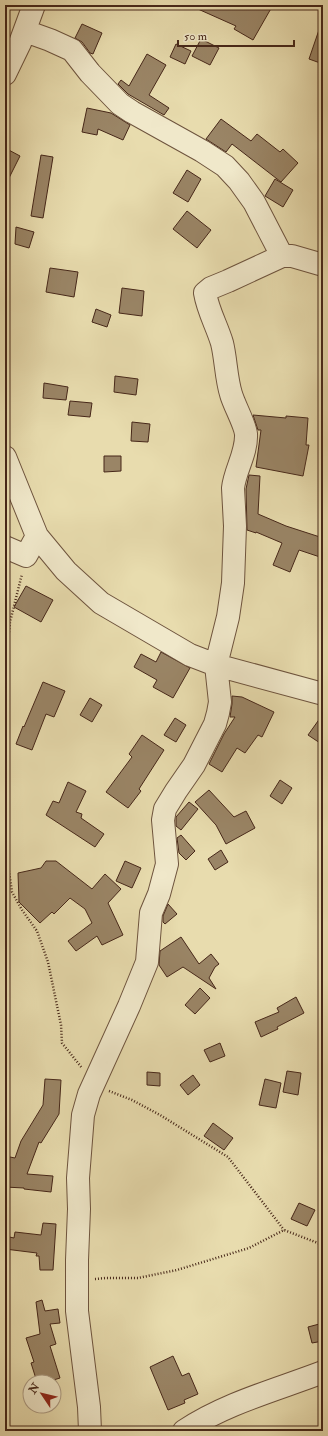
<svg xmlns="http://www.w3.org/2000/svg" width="328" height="1436" font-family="'IM FELL Double Pica',serif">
<rect width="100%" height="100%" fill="#e8dcae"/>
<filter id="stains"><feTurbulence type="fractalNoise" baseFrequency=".005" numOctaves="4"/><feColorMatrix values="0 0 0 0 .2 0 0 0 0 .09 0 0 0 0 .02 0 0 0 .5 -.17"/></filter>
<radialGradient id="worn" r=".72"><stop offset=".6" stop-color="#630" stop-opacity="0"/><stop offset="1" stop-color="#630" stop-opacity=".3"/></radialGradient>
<!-- building -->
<path fill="#9a8566" stroke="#462719" d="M189,5H273L253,40L234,29L236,26Z
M82,24L102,33L93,54L90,53L82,42L75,38Z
M321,24L323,25V64L309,59Z
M201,39L219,48L210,65L192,56Z
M176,44L191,51L185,64L170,57Z
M147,54L166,65L149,95L169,108L164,115L128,94L118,84L121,80L129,86Z
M87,108L111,113L130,125L123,140L98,129L97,135L82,132Z
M221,119L251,141L257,134L280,152L283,149L298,163L281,182L232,144L226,152L206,139Z
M5,148L20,156L5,186Z
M41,155L53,157L43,218L31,216Z
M187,170L201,179L188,202L173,193Z
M275,179L293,190L283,207L265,196Z
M187,211L211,230L197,248L173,229Z
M16,227L34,232L29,248L15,244Z
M50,268L78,272L74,297L46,292Z
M122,288L144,291L142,316L119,313Z
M96,309L111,315L107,327L92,322Z
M115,376L138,379L136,395L114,392Z
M44,383L68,387L66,400L43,398Z
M70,401L92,403L90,417L68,415Z
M253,415L286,418V416L308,418L306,445H309L303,476L256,467L261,430H258Z
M132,422L150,424L148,442L131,441Z
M104,456H121V471L104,472Z
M249,475L260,476L258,514L286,526L323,538V558L299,550L290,572L273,565L282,543L256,532V533L247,530L246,489Z
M26,586L53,600L41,622L14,607Z
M161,652L190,668L173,698L153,687L157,680L134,667L141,654L156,662Z
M43,682L65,691L54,717L46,714L32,750L16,744L23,726L24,727Z
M232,696L242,697L274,712L262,737L258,735L245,753L237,748L222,772L209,764L224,734L235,717H230L232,704Z
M90,698L102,705L92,722L80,715Z
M323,714V745L308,735Z
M175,718L186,725L176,742L164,735Z
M142,735L164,750L139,789L141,791L128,808L106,792L132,757L129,754Z
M280,780L292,788L282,804L270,796Z
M68,782L86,791L76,812L82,814L81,818L104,834L95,847L46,815L53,801L59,803Z
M209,790L234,817L246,811L255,828L226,844L216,825L195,802Z
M189,802L198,809L181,830L176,826V817Z
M181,835L195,851L186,860L179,853L177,838Z
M221,850L228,862L215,870L208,859Z
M46,861H56L92,889L105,874L121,889L108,903L123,935L102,945L97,936L76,951L68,941L92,923L85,909L70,898L54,914L52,912L40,923L19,902L18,873L41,868Z
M125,861L141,868L132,888L116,881Z
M168,904L177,914L165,924L163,922V916Z
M181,937L199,964L211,954L219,964L215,967L209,978L216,989L183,967L167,977L159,965L160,951Z
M200,988L210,998L195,1014L185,1005Z
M296,997L304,1013L277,1027L278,1029L261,1037L255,1022L279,1012L277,1008Z
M220,1043L225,1056L210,1062L204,1050Z
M287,1071L301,1073L298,1095L283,1092Z
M147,1072L160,1073V1086L147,1085Z
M193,1075L200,1085L188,1095L180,1085Z
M45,1079L61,1080L59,1114L41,1143L39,1142L27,1174L53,1176L51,1192L24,1189V1188L5,1187V1156L15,1158L21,1141L43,1105Z
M265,1079L281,1083L276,1108L259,1105Z
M213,1123L233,1138L224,1150L204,1136Z
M299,1203L315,1210L307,1226L291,1219Z
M43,1223L56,1224L53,1270H40L39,1256H36L37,1253L5,1249V1236L14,1238L15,1232L41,1235Z
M42,1300L45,1311L58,1309L60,1323L50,1324L56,1344L50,1346L60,1378L47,1382H37L31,1363L34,1362L26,1338L40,1334L36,1302Z
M323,1323V1341L312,1343L308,1327Z
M173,1356L182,1376L189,1373L198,1394L184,1400L185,1403L168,1410L150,1367Z"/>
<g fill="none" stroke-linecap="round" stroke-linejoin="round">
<!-- minor casing -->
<g stroke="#6e543e" stroke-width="24">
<path id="minor" d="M25,31L50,40L72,50L90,73L120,104L132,112L202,151L225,166L239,181L254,202L282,256
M5,74L20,43L34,5
M5,457L37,536L66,571L101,603L190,655L216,665L323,694
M5,547L26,556L37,536
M90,1431L89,1407L77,1311V1260L79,1209L78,1178L83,1115L89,1094L129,1006L147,962L151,913L159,894L167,864L163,820L165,809L176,791L194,765L215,724L218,713L220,702L216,665L228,617L233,583L235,526L233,488C235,470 247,453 246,434C245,424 234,405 231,394C226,378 226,359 222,343C217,326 208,311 205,293L211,288L228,281L282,256H292L323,265
M184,1431C226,1403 276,1390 323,1372"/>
</g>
<!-- path -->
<path stroke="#462719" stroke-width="2.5" stroke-dasharray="1 2" stroke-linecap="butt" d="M5,671L10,622L22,574
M5,820L8,838L7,858L12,892L22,910L37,931L48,962L61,1025L62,1043L82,1068
M109,1091L132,1100L160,1115L228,1157L284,1230
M95,1279L106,1278H138L177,1270L249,1248L284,1230L323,1245"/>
<!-- minor -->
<use href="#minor" stroke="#f0e8ca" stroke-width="22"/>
</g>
<!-- margin -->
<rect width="328" height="1436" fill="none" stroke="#e8dcae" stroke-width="20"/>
<rect x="6" y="6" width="316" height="1424" fill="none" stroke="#462719" stroke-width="2"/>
<rect x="10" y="10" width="308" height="1416" fill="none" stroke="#462719"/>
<!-- north arrow -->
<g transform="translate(42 1394) rotate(305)"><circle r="19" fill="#f0e8ca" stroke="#ac9b83"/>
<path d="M0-3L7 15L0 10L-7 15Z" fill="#8f2418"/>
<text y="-6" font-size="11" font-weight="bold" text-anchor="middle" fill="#462719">N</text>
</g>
<!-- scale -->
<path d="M178 40v6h116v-6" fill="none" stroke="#462719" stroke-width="2"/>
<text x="184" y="40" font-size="12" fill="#462719" stroke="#f0e8ca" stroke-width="3" paint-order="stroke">50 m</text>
<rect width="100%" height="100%" filter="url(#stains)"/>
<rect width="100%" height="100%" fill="url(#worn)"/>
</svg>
